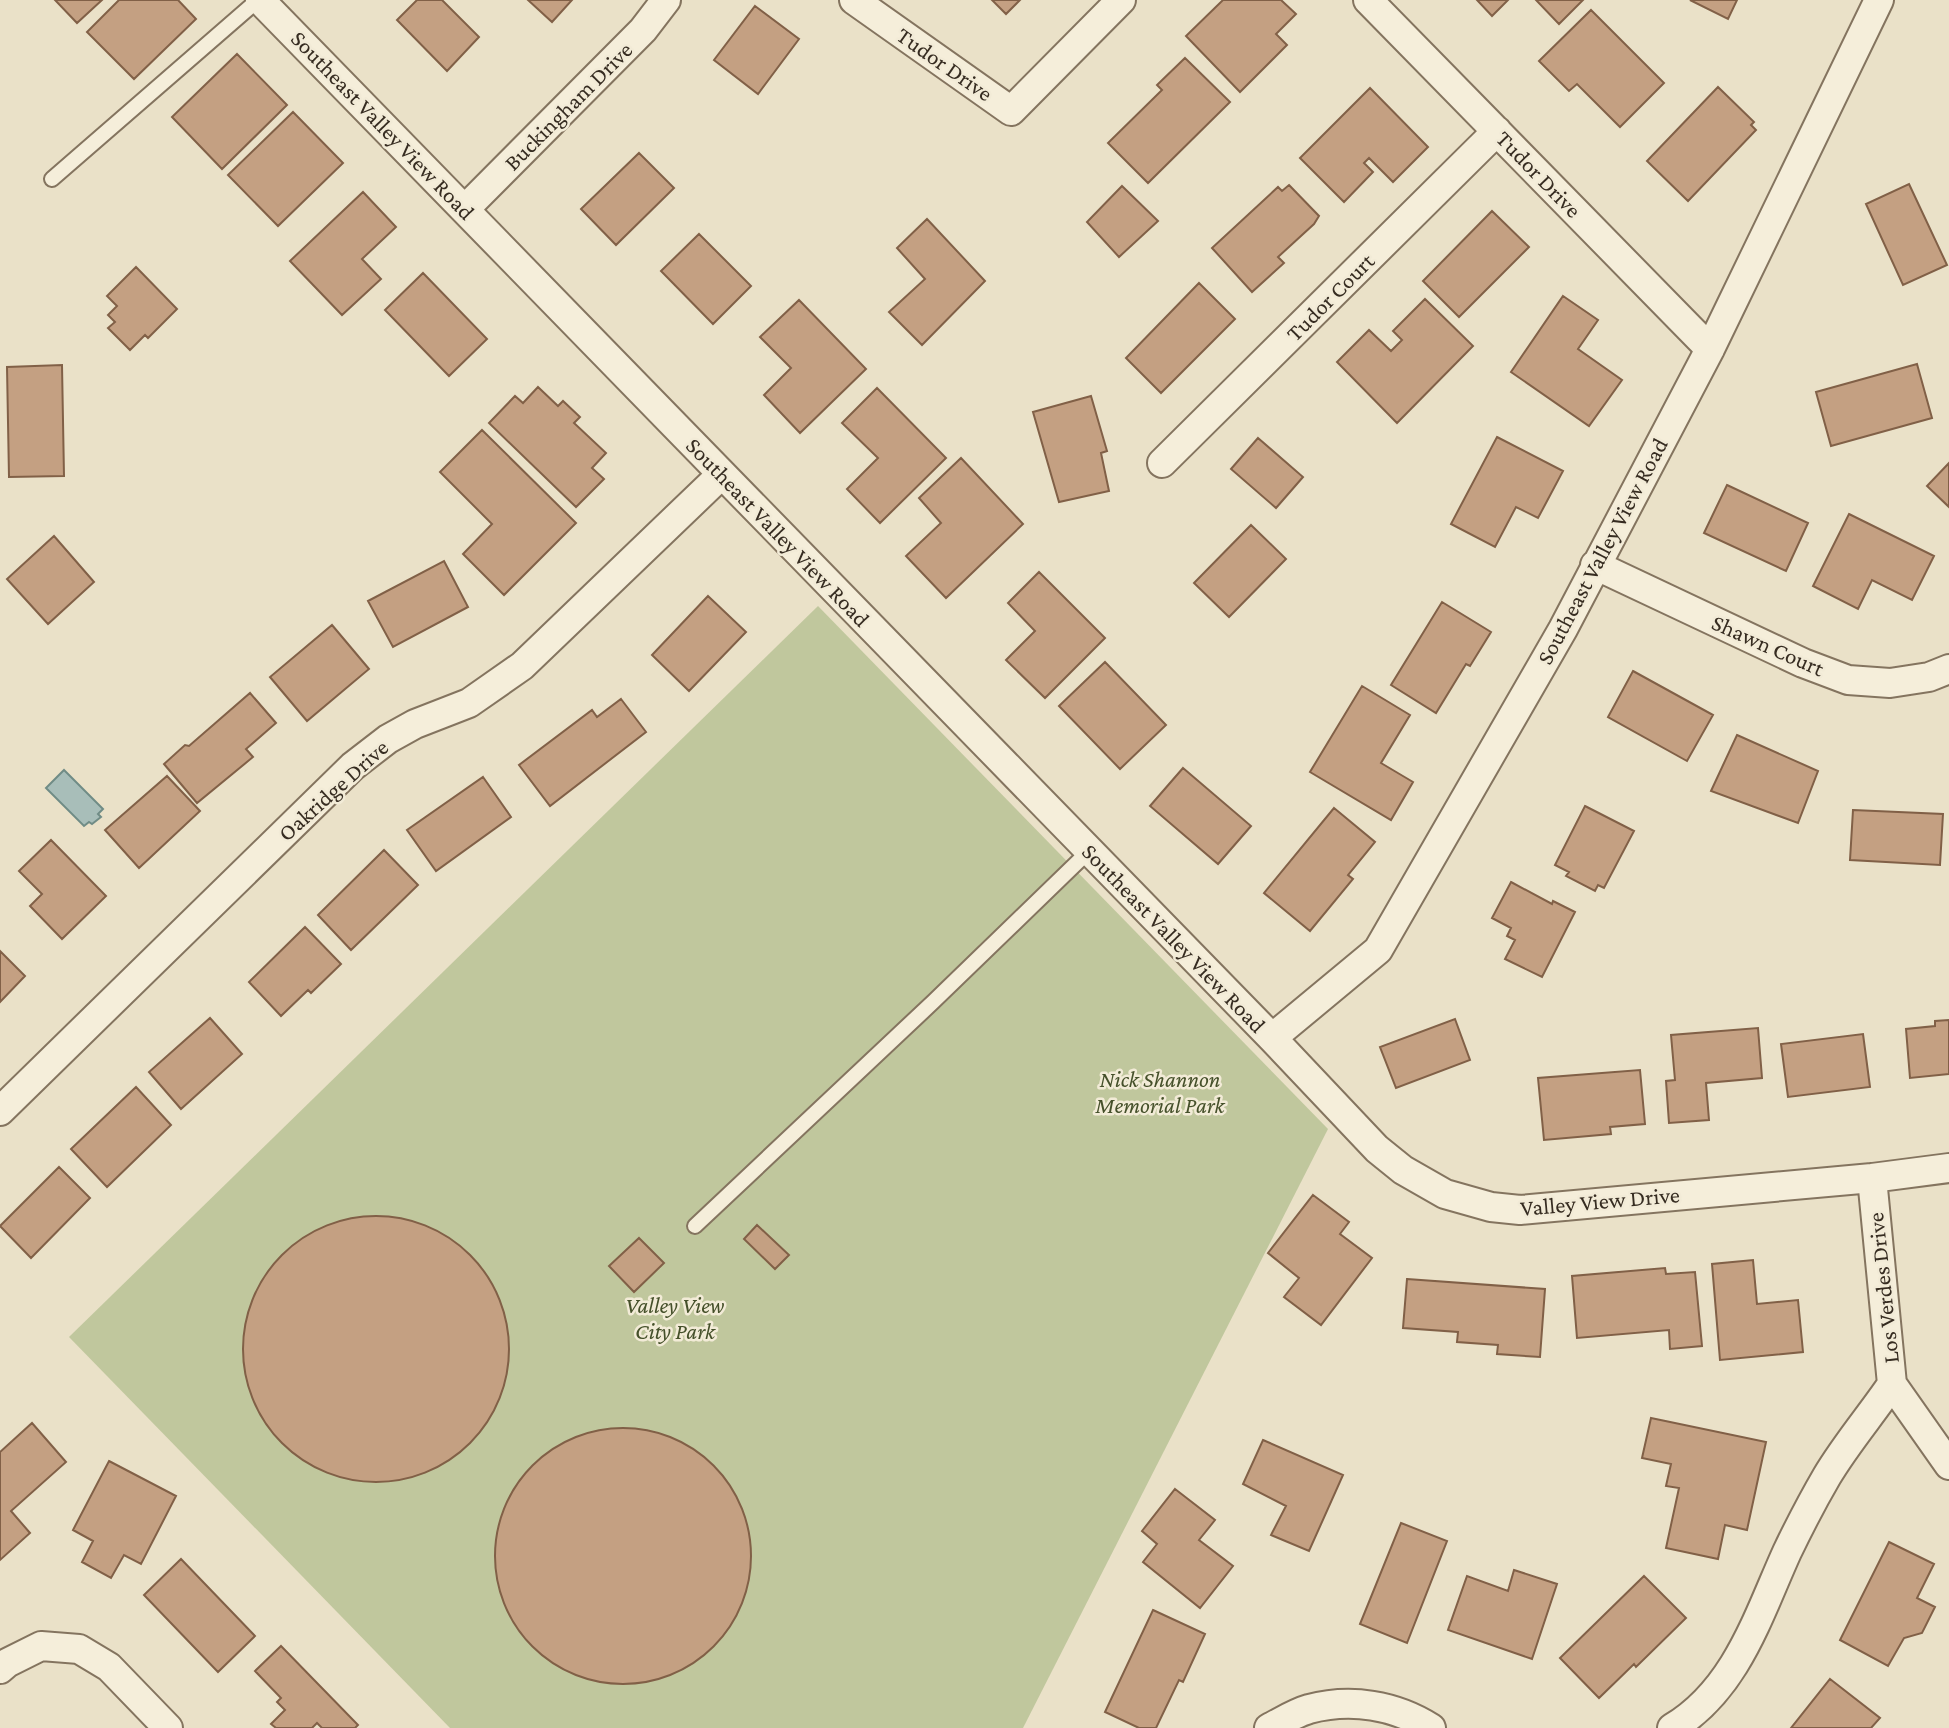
<svg xmlns="http://www.w3.org/2000/svg" width="1949" height="1728" font-family="'Crimson Pro',serif">
<rect width="100%" height="100%" fill="#eae1c8"/>
<!-- green -->
<path fill="#c0c79d" d="M818,606L1328,1129L1023,1728H450L69,1337Z"/>
<!-- water -->
<path fill="#a8beb9" stroke="#708c86" stroke-width="2" d="M64,770L103,809L98,814L101,817L92,824L89,822L84,826L46,788Z"/>
<!-- building -->
<path fill="#c4a082" stroke="#816047" stroke-width="2" d="M55,0H102L77,23Z
M119,0H178L196,19L134,79L87,32Z
M417,0H442L479,37L447,71L397,20Z
M528,0H572L552,22Z
M992,0H1020L1006,14Z
M1223,0H1281L1296,14L1276,34L1287,45L1240,92L1186,36Z
M1477,0H1508L1492,16Z
M1536,0H1583L1559,24Z
M1690,0H1737L1728,19Z
M755,6L799,39L758,94L714,60Z
M1591,10L1664,83L1620,127L1577,84L1569,91L1539,61Z
M237,54L287,105L222,169L172,117Z
M1185,58L1230,102L1148,183L1108,143L1162,90L1157,85Z
M1718,87L1754,122L1751,125L1756,130L1688,201L1647,161Z
M1370,88L1428,147L1393,182L1369,158L1364,163L1373,172L1344,202L1300,158Z
M293,112L343,163L278,226L228,175Z
M639,153L674,188L616,245L581,209Z
M1909,184L1947,265L1903,285L1866,204Z
M1289,185L1319,216L1314,224L1278,257L1284,263L1252,292L1212,248L1278,187L1282,191Z
M1122,186L1158,221L1119,257L1087,222Z
M363,192L396,227L362,259L381,279L342,315L290,261Z
M1492,211L1529,247L1459,317L1423,281Z
M927,219L985,281L922,345L889,312L925,279L897,248Z
M699,234L751,286L713,324L661,271Z
M136,267L177,309L148,338L145,335L130,350L108,328L115,322L108,315L117,306L107,296Z
M423,273L487,339L449,376L385,310Z
M1199,283L1235,319L1161,393L1126,358Z
M1563,296L1598,320L1578,349L1622,380L1589,426L1511,372Z
M1425,299L1473,346L1397,423L1337,362L1369,330L1391,351L1402,340L1393,331Z
M799,300L866,369L800,433L764,395L791,368L760,337Z
M1917,364L1932,418L1831,446L1816,392Z
M62,365L64,476L9,477L7,367Z
M538,387L558,406L563,401L580,417L574,423L606,453L592,468L604,479L576,507L489,423L515,396L523,403Z
M877,388L946,458L880,523L847,489L878,458L842,423Z
M1091,396L1107,451L1101,453L1109,491L1059,502L1033,412Z
M482,430L576,523L504,595L463,554L492,524L440,472Z
M1497,437L1563,471L1538,518L1516,507L1495,547L1451,524Z
M1258,438L1303,477L1276,508L1231,469Z
M961,458L1023,524L946,598L906,556L941,523L919,498Z
M1949,463V507L1927,486Z
M1727,485L1808,523L1786,571L1704,533Z
M1849,514L1934,556L1912,600L1872,580L1858,609L1813,586Z
M1251,525L1286,559L1229,617L1194,583Z
M54,536L94,582L48,624L7,579Z
M444,561L468,607L393,647L368,601Z
M1039,572L1105,638L1045,698L1006,660L1035,631L1008,603Z
M708,596L746,632L689,691L652,655Z
M1442,602L1491,632L1470,666L1466,664L1436,713L1391,685Z
M332,625L369,669L307,721L270,677Z
M1105,662L1166,725L1120,769L1059,706Z
M1633,671L1713,715L1687,761L1608,717Z
M1362,686L1410,715L1381,763L1413,782L1391,820L1310,772Z
M250,693L276,723L246,749L253,757L197,803L164,764L185,745L189,746Z
M621,699L646,732L550,806L519,765L592,710L597,717Z
M1737,735L1818,771L1798,823L1711,791Z
M1183,768L1251,826L1218,864L1150,806Z
M167,776L200,811L139,868L105,830Z
M483,777L511,817L436,871L407,830Z
M1585,806L1634,831L1604,888L1598,885L1595,891L1566,876L1569,872L1555,865Z
M1334,808L1375,842L1348,875L1353,879L1310,931L1264,893Z
M1853,810L1943,814L1940,865L1850,860Z
M51,840L106,896L62,939L30,906L42,894L19,871Z
M384,850L418,885L351,950L318,915Z
M1511,882L1552,904L1553,901L1575,912L1542,977L1505,959L1515,940L1507,936L1511,928L1492,918Z
M305,927L341,964L311,993L308,990L281,1016L249,982Z
M0,951L25,976L0,1002Z
M210,1018L242,1054L181,1109L149,1072Z
M1455,1019L1470,1060L1396,1088L1380,1047Z
M1949,1020V1074L1910,1078L1906,1029L1935,1026V1021Z
M1758,1028L1762,1078L1706,1083L1709,1120L1669,1123L1666,1081L1675,1080L1671,1035Z
M1863,1034L1870,1087L1788,1097L1781,1044Z
M1640,1070L1645,1124L1610,1127L1611,1134L1544,1140L1538,1078Z
M136,1087L171,1125L107,1187L71,1149Z
M59,1167L90,1198L31,1258L0,1226Z
M1313,1195L1349,1222L1340,1234L1372,1258L1321,1325L1284,1297L1299,1278L1268,1253Z
M243 1349a133 133 0 1 1 266 0a133 133 0 1 1-266 0Z
M757,1225L789,1255L775,1269L744,1239Z
M639,1238L664,1263L634,1292L609,1266Z
M1753,1260L1757,1304L1798,1300L1803,1352L1720,1360L1712,1264Z
M1665,1268L1666,1274L1695,1272L1702,1346L1670,1349L1669,1330L1577,1338L1572,1276Z
M1407,1279L1545,1289L1540,1357L1497,1354L1498,1345L1457,1342L1458,1332L1403,1328Z
M1651,1418L1766,1442L1747,1530L1725,1525L1718,1559L1666,1548L1679,1488L1666,1486L1671,1464L1642,1458Z
M32,1423L66,1462L11,1511L30,1533L0,1560V1452Z
M495 1556a128 128 0 1 1 256 0a128 128 0 1 1-256 0Z
M1263,1440L1343,1475L1309,1551L1271,1535L1286,1506L1243,1484Z
M109,1461L176,1496L141,1564L124,1555L111,1578L82,1562L93,1541L73,1530Z
M1175,1489L1215,1520L1199,1540L1233,1566L1200,1608L1143,1562L1157,1544L1142,1531Z
M1401,1523L1447,1541L1407,1643L1360,1624Z
M1889,1542L1934,1564L1917,1598L1935,1607L1922,1633L1904,1638L1888,1666L1840,1640Z
M181,1559L255,1636L218,1672L144,1595Z
M1514,1570L1557,1584L1532,1659L1448,1630L1467,1576L1508,1591Z
M1644,1576L1686,1618L1636,1667L1634,1664L1599,1698L1560,1658Z
M1153,1610L1205,1634L1183,1682L1179,1680L1156,1728H1139L1105,1712Z
M281,1646L358,1725L355,1728H322L317,1723L312,1728H276L271,1724L285,1710L277,1702L281,1698L255,1671Z
M1830,1679L1880,1718L1871,1728H1791Z"/>
<g fill="none" stroke-linecap="round" stroke-linejoin="round">
<!-- lane casing -->
<g stroke="#84745f" stroke-width="18">
<path id="lane" d="M52,179L258,0
M695,1226L933,1002L1089,851"/>
</g>
<!-- street casing -->
<g stroke="#84745f" stroke-width="32">
<path id="street" d="M260,0L1272,1038L1377,1149L1403,1170L1445,1194L1491,1207L1520,1210L1872,1178L1949,1168
M854,0L1011,111L1121,0
M1368,0L1710,349
M465,209L643,30L666,0
M1162,463L1497,131
M1595,565L1803,663L1848,680L1890,683L1929,677L1949,669
M1272,1038L1378,950L1563,629L1710,349L1879,0
M0,1111L353,766L388,739L415,724L469,703L522,666L721,475
M1872,1178L1892,1384L1949,1465
M0,1669L7,1663L41,1646L79,1649L109,1667L168,1728
M1269,1728C1281,1722 1295,1713 1309,1709C1351,1698 1395,1705 1431,1728
M1672,1728C1736,1690 1758,1616 1787,1552C1799,1527 1813,1500 1827,1476C1846,1444 1871,1415 1892,1384"/>
</g>
<!-- lane -->
<use href="#lane" stroke="#f5eeda" stroke-width="14"/>
<!-- street -->
<use href="#street" stroke="#f5eeda" stroke-width="28"/>
</g>
<g text-anchor="middle" stroke-width="5" stroke-linejoin="round" paint-order="stroke">
<!-- street labels -->
<g font-size="23" fill="#362c21" stroke="#f2ebd7">
<text transform="translate(945 64) rotate(35)" y="8">Tudor Drive</text>
<text transform="translate(568 106) rotate(-45)" y="8">Buckingham Drive</text>
<text transform="translate(383 125) rotate(46)" y="8">Southeast Valley View Road</text>
<text transform="translate(1539 174) rotate(46)" y="8">Tudor Drive</text>
<text transform="translate(1330 297) rotate(-45)" y="8">Tudor Court</text>
<text transform="translate(778 532) rotate(46)" y="8">Southeast Valley View Road</text>
<text transform="translate(1602 551) rotate(-62)" y="8">Southeast Valley View Road</text>
<text transform="translate(1768 645) rotate(24)" y="8">Shawn Court</text>
<text transform="translate(333 790) rotate(-42)" y="8">Oakridge Drive</text>
<text transform="translate(1174 938) rotate(46)" y="8">Southeast Valley View Road</text>
<text transform="translate(1600 1201) rotate(-5)" y="8">Valley View Drive</text>
<text transform="translate(1883 1288) rotate(-96)" y="8">Los Verdes Drive</text>
</g>
<!-- park labels -->
<g font-size="23" font-style="italic" fill="#45502a" stroke="#f2ebd7">
<text x="1160" y="1087">Nick Shannon<tspan x="1160" dy="26">Memorial Park</tspan></text>
<text x="675" y="1313">Valley View<tspan x="675" dy="26">City Park</tspan></text>
</g>
</g>
</svg>
